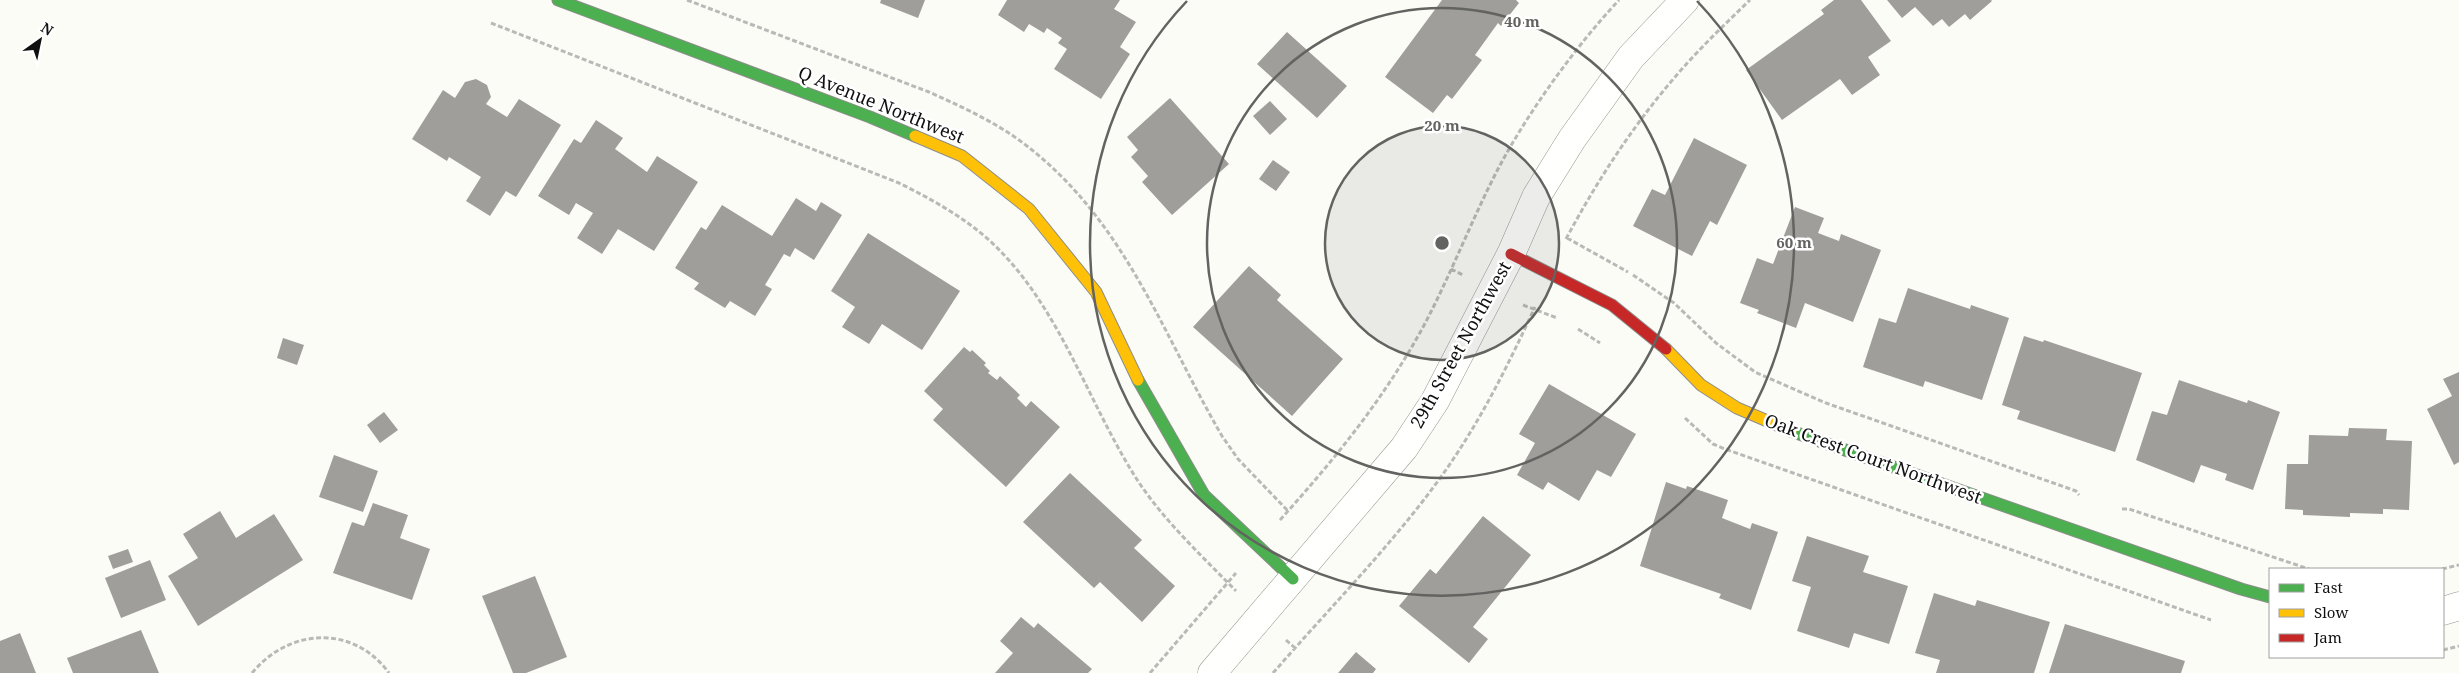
<svg xmlns="http://www.w3.org/2000/svg" width="2459" height="673" font-family="'Noto Serif',serif">
<rect width="100%" height="100%" fill="#fcfcf7"/>
<!-- building -->
<path fill="#a09e9b" d="M881,0H925L918,18L880,3Z
M1007,0H1120L1114,9L1136,22L1120,47L1130,54L1101,99L1054,69L1067,49L1058,43L1062,38L1047,28L1044,33L1029,24L1024,32L998,15Z
M1442,0H1516L1519,3L1501,26L1498,23L1475,55L1482,60L1452,99L1447,95L1433,113L1385,77Z
M1834,0H1861L1891,41L1868,57L1880,75L1852,95L1840,79L1782,120L1746,70L1824,14L1821,10Z
M1887,0H1991L1992,1L1970,20L1965,14L1949,27L1942,19L1933,26L1915,7L1902,18Z
M1287,32L1347,86L1317,118L1257,64Z
M476,79L487,85L491,97L486,104L507,117L519,99L561,125L516,197L506,191L490,216L466,201L481,177L449,157L447,161L412,139L443,90L455,98L465,82Z
M1170,98L1229,164L1172,215L1142,182L1148,176L1131,157L1138,150L1127,137Z
M1270,101L1287,119L1270,135L1253,116Z
M596,120L623,138L615,149L647,172L657,156L698,182L654,251L618,229L602,254L577,238L593,213L576,203L569,215L538,196L574,139L581,143Z
M1694,138L1747,165L1717,225L1710,221L1692,256L1633,226L1652,189L1665,195Z
M1273,160L1290,172L1276,191L1259,179Z
M796,198L816,211L821,202L842,215L814,260L795,248L790,257L784,254L765,285L772,289L755,316L730,301L725,308L694,289L699,283L675,268L701,227L706,230L722,205L772,236Z
M1795,207L1824,218L1818,233L1839,241L1841,234L1881,250L1853,322L1805,303L1796,328L1757,313L1759,310L1740,303L1757,258L1773,264Z
M868,233L960,291L922,350L882,324L869,344L842,327L855,307L831,291Z
M1249,266L1281,295L1277,300L1343,359L1292,416L1193,327Z
M1908,288L1970,309L1971,305L2009,318L1982,400L1925,381L1923,387L1863,367L1879,318L1896,323Z
M2024,336L2043,342L2044,340L2142,373L2115,452L2017,419L2020,411L2002,405Z
M283,338L304,345L297,365L277,358Z
M964,347L970,352L972,350L986,363L984,365L990,371L988,373L997,380L1000,376L1020,395L1017,398L1026,407L1031,401L1060,427L1006,487L933,420L943,409L924,391Z
M2459,372V462L2454,465L2427,409L2452,396L2443,379Z
M2179,380L2247,403L2248,400L2280,412L2253,490L2225,480L2227,474L2201,465L2194,483L2136,460L2152,411L2167,415Z
M1549,384L1636,434L1611,477L1597,470L1579,501L1548,482L1543,490L1517,475L1535,443L1519,434Z
M384,412L398,430L380,443L367,425Z
M2349,428L2387,429L2386,440L2412,441L2409,510L2383,509V514L2350,513V517L2303,515V510L2285,509L2287,464H2308L2309,435L2348,436Z
M334,455L378,471L363,512L319,497Z
M1070,473L1142,540L1134,548L1175,586L1142,622L1100,582L1094,588L1023,522Z
M1666,482L1686,489L1687,486L1728,500L1722,518L1750,529L1752,523L1778,532L1751,610L1719,598L1721,594L1640,566Z
M373,503L408,515L400,538L430,549L412,600L333,573L352,522L364,526Z
M220,511L236,538L274,514L303,560L198,626L168,576L198,558L183,534Z
M1483,516L1531,555L1473,627L1488,639L1469,663L1399,606L1430,569L1436,574Z
M1807,536L1869,556L1863,572L1908,586L1889,644L1854,633L1849,648L1797,631L1811,587L1792,581Z
M128,549L133,562L113,569L108,556Z
M150,560L166,600L121,618L105,578Z
M535,576L567,657L526,673H513L482,596Z
M1934,593L1975,606L1977,600L2050,622L2034,673H1936L1940,660L1915,653Z
M1021,617L1034,628L1038,623L1092,669L1088,673H995L1013,653L1000,641Z
M2065,624L2185,661L2181,673H2049Z
M141,630L159,673H73L67,658Z
M20,633L36,673H0V641Z
M1356,652L1376,669L1373,673H1338Z"/>
<g fill="none" stroke-linecap="round" stroke-linejoin="round">
<!-- street casing -->
<g stroke="#969694" stroke-width="29">
<path id="street" d="M2443,611L2459,606
M1212,673L1404,448L1435,401L1511,254L1536,197L1572,139L1631,57L1685,0"/>
</g>
<!-- fast casing -->
<g stroke="#8d8d8b" stroke-width="13">
<path id="fast" d="M558,0L870,117L915,136
M1138,380L1204,495L1293,579
M1791,431L2241,589L2270,597"/>
</g>
<!-- slow casing -->
<g stroke="#8d8d8b" stroke-width="13">
<path id="slow" d="M915,136L962,156L1029,209L1096,292L1138,380
M1666,349L1701,385L1737,408L1791,431"/>
</g>
<!-- jam casing -->
<g stroke="#8d8d8b" stroke-width="13">
<path id="jam" d="M1511,254L1612,305L1666,349"/>
</g>
<!-- path -->
<path stroke="#b9b9b8" stroke-width="3" stroke-dasharray="5 2.5" stroke-linecap="butt" d="M687,0L929,92C960,106 991,120 1019,140C1123,216 1160,329 1222,436L1238,459L1288,511
M491,23L899,183C931,199 962,216 989,240C1059,304 1086,399 1136,478C1163,520 1201,555 1236,591
M1567,238L1628,272
M1566,239C1597,181 1632,127 1675,77C1698,50 1724,25 1750,0
M1451,269L1463,275
M1633,275L1674,303L1716,343L1755,372L1826,403L2076,491L2079,495
M1523,305L1557,318
M1578,329L1600,343
M1685,418L1713,444L1725,449L2211,620
M2122,509H2129L2309,569
M1280,520C1334,460 1383,400 1422,329C1450,277 1471,221 1498,169C1528,112 1576,46 1619,0
M2442,569L2459,565
M1286,640L1295,648
M2443,650L2459,646
M252,673C289,628 353,624 389,673
M1150,673L1236,573
M1273,673C1332,605 1402,535 1452,461C1485,412 1510,361 1535,307"/>
<!-- street -->
<use href="#street" stroke="#fffffe" stroke-width="28"/>
<!-- fast -->
<use href="#fast" stroke="#4caf50" stroke-width="11"/>
<!-- slow -->
<use href="#slow" stroke="#ffc107" stroke-width="11"/>
<!-- jam -->
<use href="#jam" stroke="#c62828" stroke-width="11"/>
</g>
<!-- distance rings -->
<circle cx="1442" cy="243" r="117" fill="#636361" fill-opacity=".12"/>
<g fill="none" stroke="#636361" stroke-width="2.5">
<circle cx="1442" cy="243" r="117"/>
<circle cx="1442" cy="243" r="235"/>
<path d="M1697 1A352 352 0 1 1 1187 1"/>
</g>
<g text-anchor="middle" stroke-width="5" stroke-linejoin="round" paint-order="stroke">
<!-- street labels -->
<g font-size="18" fill="#101010" stroke="#fff">
<text transform="translate(881 105) rotate(22)" y="6">Q Avenue Northwest</text>
<text transform="translate(1461 345) rotate(-61)" y="6">29th Street Northwest</text>
<text transform="translate(1873 459) rotate(20)" y="6">Oak Crest Court Northwest</text>
</g>
</g>
<circle cx="1442" cy="243" r="8" fill="#636361" stroke="#fff" stroke-width="2.5"/>
<g font-size="15" text-anchor="middle" font-weight="bold" fill="#636361" stroke="#fff" stroke-width="5" stroke-linejoin="round" paint-order="stroke">
<text x="1522" y="27">40 m</text>
<text x="1442" y="131">20 m</text>
<text x="1794" y="248">60 m</text>
</g>
<!-- legend -->
<rect x="2269" y="568" width="175" height="90" fill="#ffffff" stroke="#9f9f9f"/>
<rect x="2279" y="584" width="25" height="8" fill="#4caf50" stroke="#9f9f9f"/>
<text x="2314" y="593" font-size="15" fill="#101010">Fast</text>
<rect x="2279" y="609" width="25" height="8" fill="#ffc107" stroke="#9f9f9f"/>
<text x="2314" y="618" font-size="15" fill="#101010">Slow</text>
<rect x="2279" y="634" width="25" height="8" fill="#c62828" stroke="#9f9f9f"/>
<text x="2314" y="643" font-size="15" fill="#101010">Jam</text>
<!-- north arrow -->
<g transform="translate(40 40) rotate(33)" stroke="#ffffff" stroke-width="4" paint-order="stroke">
<path d="M0-4L9 19L0 12L-9 19Z" fill="#101010"/>
<text y="-8" font-size="14" font-weight="bold" text-anchor="middle" fill="#101010">N</text>
</g>
</svg>
